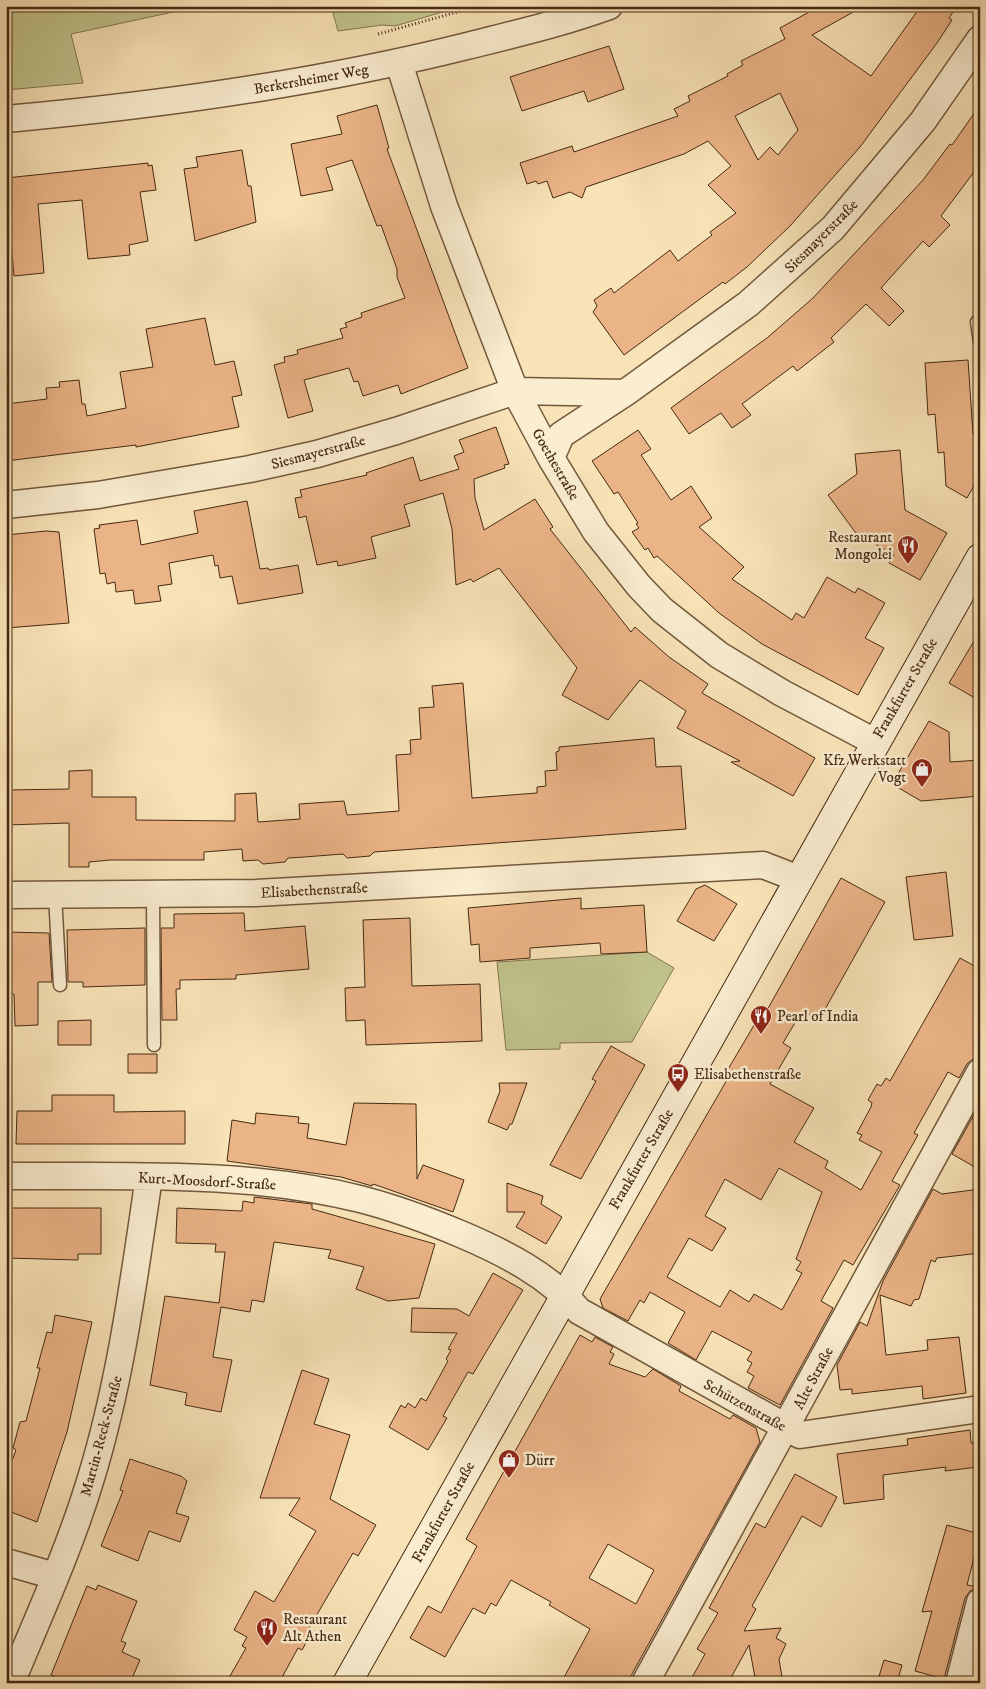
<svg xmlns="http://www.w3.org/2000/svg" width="986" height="1689" font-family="'IM FELL DW Pica',serif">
<rect width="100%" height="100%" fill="#f8e3b7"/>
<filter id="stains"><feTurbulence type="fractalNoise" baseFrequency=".004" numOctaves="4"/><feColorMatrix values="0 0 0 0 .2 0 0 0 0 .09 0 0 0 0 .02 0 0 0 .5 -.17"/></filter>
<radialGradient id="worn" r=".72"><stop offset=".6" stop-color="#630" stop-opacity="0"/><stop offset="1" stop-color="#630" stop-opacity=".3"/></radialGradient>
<!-- green -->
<path fill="#c1c38c" stroke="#847650" d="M6,6H201L71,34L83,83L6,90Z
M331,6H463L395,26L382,25L338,31Z
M647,952L674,968L632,1042L560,1043V1049L506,1050L497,962Z"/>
<!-- building -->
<path fill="#ebb487" stroke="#462913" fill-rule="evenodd" d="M820,6H864L812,35L871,76L921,6H957L949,18L952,20L937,43L860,147L790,226L747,267L725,284L723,282L624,355L593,312L597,306L594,300L611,288L614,293L670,250L678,261L712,235L710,232L736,213L708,185L731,166L708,141L684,154L586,187L582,198L570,192L553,198L547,181L538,184L536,181L527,184L520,163L572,146L574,152L678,116L674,109L690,101L688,96L728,76L727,74L743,65L741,61L785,39L780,28ZM780,93L798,130L778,155L770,147L758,160L735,116Z
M609,46L624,89L588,102L584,91L522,111L510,77Z
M377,105L389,148L387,149L468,368L401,394L398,385L363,396L358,381L354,382L349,368L304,380L313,411L288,418L274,365L285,362L284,357L298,354L297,350L343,338L340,329L347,327L345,323L362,317L361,313L405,298L397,277V269L381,225L377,226L352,160L326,168L333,190L301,196L291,144L342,134L337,116Z
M980,105V164L941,216L950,225L929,247L923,241L881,288L904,311L889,326L866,304L831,338L834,342L797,371L793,366L742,404L751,415L732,428L721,413L689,434L671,408L767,338L813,298L923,180L950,144L952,145Z
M242,150L248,186H251L256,222L195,241L184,169L198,167L196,157Z
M148,163V166L152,165L156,190L140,192L148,241L129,245L130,255L88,259L82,200L38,204L44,273L14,276L10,230L6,231V178Z
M205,318L215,365L234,361L242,395L232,397L239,427L136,447V445L6,461V404L47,399L46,388L60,387L59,382L79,380L82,404H85L87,416L126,408L120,372L153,367L146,329Z
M968,360L973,434L980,438V475L967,498L946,486L944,452L938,453L935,414L928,415L925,363Z
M496,427L509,464L504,465L505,468L474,479L475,498L484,530L535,499L553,527L550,529L631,632L635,627L669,657L708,684L702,693L815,758L793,796L731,762L740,761L677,728L686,711L640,680L608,720L562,695L577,668L499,568L473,582L471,579L456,585L452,529L443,493L404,505L410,526L371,537L376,558L338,566L337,561L317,565L306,516L299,518L295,498L302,497L300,490L367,475L366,473L413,457L420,481L459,469L454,456L464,452L459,440Z
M638,430L651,449L641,455L671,500L691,486L712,518L699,527L744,567L732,579L792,620L796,613L804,618L827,577L855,593L858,588L885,603L865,638L884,648L858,695L762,644L719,613L657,556L654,558L648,548L645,550L632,532L639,528L636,524L638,523L618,492L614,494L592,461Z
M900,450L905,510L947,533L920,580L889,563L894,555L855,532L828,495L857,474L855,454Z
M247,501L260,569L268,568L269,570L298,565L303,593L238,604L232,576L220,578L218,565L215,566L213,555L169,563L172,584L158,586L161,601L135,604L133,590L116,592L115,582L107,584L105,573L100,574L94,529L100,528L99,525L137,520L141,545L198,533L194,511Z
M46,531L59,532L69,623L6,628V535Z
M980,631V701L949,683Z
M463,683L472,798L537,793V787L546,786L545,771L557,770L556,752L559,751V747L654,738L656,767L681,766L686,829L374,852L370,856L347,858L343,854L304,857L288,858L285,862L263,864L258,860L243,861L242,849L204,852V860H110L89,862V867H69V823L6,825V790L69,789V771L92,770V797H136V820L235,821V794L256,793L258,822L300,819L299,804L344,801L347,815L399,811L396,755L411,754L410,740L421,739L419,708L434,707L432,686Z
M929,721L949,732L950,762L980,760V796L921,801L892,784Z
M946,872L953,936L914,940L906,877Z
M841,878L885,902L819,1020L802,1011L783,1043L791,1048L770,1084L814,1108L794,1142L828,1161L825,1168L861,1190L882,1152L859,1140L862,1135L857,1133L871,1107L872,1103L868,1100L877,1084L881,1086L886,1078L890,1081L960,958L980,969V1057L973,1059L967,1064L959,1078L948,1072L914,1133L918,1135L892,1181L900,1185L853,1265L844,1260L821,1301L833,1308L780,1405L748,1388L754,1376L747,1372L752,1363L747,1360L752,1352L712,1331L696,1360L668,1343L685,1312L650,1292L644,1303L640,1300L628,1321L603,1308L600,1299L731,1073L727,1071L763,1010L766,1012ZM779,1168L822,1192L796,1259L801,1262L796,1270L802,1273L782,1310L754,1294L749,1302L730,1290L720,1307L667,1277L689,1238L712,1251L726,1228L705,1216L725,1179L761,1200Z
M705,885L737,904L714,941L677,921L696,889Z
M581,898V909L644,905L647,952L601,954L600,943L530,948V958L480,962L479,944L471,945L468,908Z
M244,913L245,931L305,926L309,969L236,975V979L180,980V989H176L177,1020H162L161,928H174V914Z
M410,918L412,986L480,984L482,1041L366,1045L365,1020L346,1021L345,988L365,987L363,920Z
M145,928V985L83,987V982H68L67,930Z
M6,932L49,933L52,982H38V1025L15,1026L14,994H6Z
M91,1020V1045H58V1021Z
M611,1046L645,1065L581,1179L550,1165L596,1081L592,1079Z
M128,1054H157V1073H128Z
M499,1083H527L512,1124H510L507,1130L488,1122L500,1091Z
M52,1095H114V1112L185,1111V1144H16L17,1111H52Z
M354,1103L416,1104L417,1179L423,1165L464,1180L453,1212L373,1184L372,1186L341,1177L227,1161L232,1120L255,1124L256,1113L299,1117L298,1123L309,1124L307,1138L346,1145Z
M980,1104V1170L952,1154Z
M507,1183L543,1196L541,1204L562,1217L546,1244L516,1227L525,1212H507Z
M933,1189L942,1194L980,1189V1253L937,1258L935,1262L931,1260L919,1299L914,1300L911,1306L880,1295L886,1355L928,1350L927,1340L959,1337L966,1393L923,1399L922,1386L852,1394V1389L840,1390L837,1365L860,1322L867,1326L883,1281Z
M254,1197L312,1204V1209L435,1244L419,1298L388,1301L356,1289L364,1267L328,1258L331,1250L274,1242L264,1302L252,1300L250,1312L221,1307L213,1357L232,1360L221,1412L185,1405L187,1393L150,1385L165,1296L219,1303L225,1252H215L216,1244L176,1243L177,1208L242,1211L243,1201L254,1203Z
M6,1208H101V1254H78V1260L6,1258Z
M493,1273L523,1290L473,1374L468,1372L443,1416L447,1418L428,1450L389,1427L401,1405L405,1408L408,1403L415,1408L421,1398L426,1401L448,1361L446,1359L451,1350L448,1349L457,1333L411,1332L412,1308L457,1309L469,1316Z
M55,1315L92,1322L67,1432L37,1522L6,1510V1476L16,1450L13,1448L20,1422L26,1421L40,1368H37L47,1332L52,1333Z
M580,1335L592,1342L595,1337L613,1347L610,1352L614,1354L609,1364L645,1377L653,1369L681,1386L679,1391L730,1419L733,1415L756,1428L760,1442L627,1683H561L590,1629L549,1605L551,1602L511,1580L496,1606L491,1603L485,1614L473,1608L445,1657L410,1638L428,1606L441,1613L477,1546L466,1539ZM608,1544L654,1570L636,1604L589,1578Z
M302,1370L329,1379L314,1424L350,1435L330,1499L376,1525L358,1556L353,1553L309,1628L313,1630L302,1650L298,1648L279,1683H226L246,1648L242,1646L247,1637L234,1630L255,1591L274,1602L316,1531L289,1515L300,1498H260Z
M970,1430L971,1443H975L978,1467L945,1471L946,1467L883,1475L884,1499L844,1504L837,1454L908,1445L907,1439Z
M130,1459L181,1476L187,1481L176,1513L189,1517L180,1542L149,1531L138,1561L101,1546L123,1491L120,1490Z
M795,1474L837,1497L821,1527L802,1516L752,1606L756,1609L744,1631L781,1628L776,1638L786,1644L779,1659L783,1683H756L749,1645L728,1683H689L705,1654L697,1649L718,1613L709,1608L756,1523L765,1528Z
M947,1525L980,1534L967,1585L980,1587L970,1591L965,1598L944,1679L915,1671L932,1611L922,1612Z
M98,1585L137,1601L121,1641L126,1643L122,1652L140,1660L130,1683H51L54,1676L51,1675L87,1586L96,1590Z
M884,1660L902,1665L897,1683H877Z
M980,1663V1683H975Z"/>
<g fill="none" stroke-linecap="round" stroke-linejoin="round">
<!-- service casing -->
<g stroke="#72583c" stroke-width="15">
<path id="service" d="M977,322L980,342
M55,895L60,985
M153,895L154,1045"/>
</g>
<!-- minor casing -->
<g stroke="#72583c" stroke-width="29">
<path id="minor" d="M399,63L444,206L515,391L551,458L596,532L639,586L662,610L719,655L782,693L875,742
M6,119C161,105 315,84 467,46C515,34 562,23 609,6
M551,458L561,435L625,393
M6,505L98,495L250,469L317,454L396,431L515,391L625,393L748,304L833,228L923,121L980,39
M6,895L256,893L763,865L799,879
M6,1176C124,1177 245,1170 360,1199C395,1208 430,1221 463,1235C505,1253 550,1276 579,1311L800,1435L980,1409
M6,1562L55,1576
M11,1683C39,1615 70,1548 91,1478C121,1380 134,1278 149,1177
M645,1683L980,1072
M959,1683L980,1602"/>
</g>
<!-- secondary casing -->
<g stroke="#462913" stroke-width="30">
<path id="secondary" d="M347,1683L980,558"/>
</g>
<!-- path -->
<path stroke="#462913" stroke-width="3" stroke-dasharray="1 2.5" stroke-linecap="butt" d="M378,34L479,6"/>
<!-- service -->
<use href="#service" stroke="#faedd0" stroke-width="12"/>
<!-- minor -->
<use href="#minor" stroke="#faedd0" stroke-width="26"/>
<!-- secondary -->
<use href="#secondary" stroke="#faedd0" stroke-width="28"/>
</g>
<!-- icons -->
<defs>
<g id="restaurant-pin" transform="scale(1.125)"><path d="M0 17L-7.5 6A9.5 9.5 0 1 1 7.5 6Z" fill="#8f2418" stroke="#faedd0"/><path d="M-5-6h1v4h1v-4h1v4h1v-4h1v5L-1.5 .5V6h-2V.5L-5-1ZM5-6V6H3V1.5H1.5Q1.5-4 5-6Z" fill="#fff"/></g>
<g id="shop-pin" transform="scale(1.125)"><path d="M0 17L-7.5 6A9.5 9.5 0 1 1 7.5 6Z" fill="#8f2418" stroke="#faedd0"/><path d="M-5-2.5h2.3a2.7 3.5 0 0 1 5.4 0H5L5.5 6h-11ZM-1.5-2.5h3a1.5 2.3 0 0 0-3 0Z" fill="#fff"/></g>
<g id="bus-pin" transform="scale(1.125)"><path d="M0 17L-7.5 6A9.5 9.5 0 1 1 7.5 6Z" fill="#8f2418" stroke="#faedd0"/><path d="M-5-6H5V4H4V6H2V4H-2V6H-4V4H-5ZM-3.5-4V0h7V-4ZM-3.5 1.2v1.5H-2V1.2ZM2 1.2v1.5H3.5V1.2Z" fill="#fff"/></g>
</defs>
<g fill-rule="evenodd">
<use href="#restaurant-pin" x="908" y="546"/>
<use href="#shop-pin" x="922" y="769"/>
<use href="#restaurant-pin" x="761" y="1016"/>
<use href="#bus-pin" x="678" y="1074"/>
<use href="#shop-pin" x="509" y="1460"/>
<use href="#restaurant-pin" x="267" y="1628"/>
</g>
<g text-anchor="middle" stroke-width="5" stroke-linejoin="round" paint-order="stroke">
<!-- street labels -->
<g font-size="15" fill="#462913" stroke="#faedd0">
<text transform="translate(311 79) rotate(-10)" y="5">Berkersheimer Weg</text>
<text transform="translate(821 236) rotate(-45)" y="5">Siesmayerstraße</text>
<text transform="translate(318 452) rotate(-15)" y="5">Siesmayerstraße</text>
<text transform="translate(556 464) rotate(60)" y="5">Goethestraße</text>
<text transform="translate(905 688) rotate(-60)" y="5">Frankfurter Straße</text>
<text transform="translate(314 890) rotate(-3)" y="5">Elisabethenstraße</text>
<text transform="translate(641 1159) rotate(-60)" y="5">Frankfurter Straße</text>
<text transform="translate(207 1181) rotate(3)" y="5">Kurt-Moosdorf-Straße</text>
<text transform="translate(813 1378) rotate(-62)" y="5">Alte Straße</text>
<text transform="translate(745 1405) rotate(29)" y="5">Schützenstraße</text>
<text transform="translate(101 1436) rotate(-75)" y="5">Martin-Reck-Straße</text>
<text transform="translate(443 1512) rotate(-61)" y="5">Frankfurter Straße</text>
</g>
<!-- poi labels -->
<g font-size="15" fill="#462913" stroke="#faedd0" text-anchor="start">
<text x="892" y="542" text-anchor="end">Restaurant<tspan x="892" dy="17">Mongolei</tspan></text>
<text x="906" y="765" text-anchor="end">Kfz Werkstatt<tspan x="906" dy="17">Vogt</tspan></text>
<text x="777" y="1021">Pearl of India</text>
<text x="694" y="1079">Elisabethenstraße</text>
<text x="525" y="1465">Dürr</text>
<text x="283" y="1624">Restaurant<tspan x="283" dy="17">Alt Athen</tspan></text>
</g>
</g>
<!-- margin -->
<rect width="986" height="1689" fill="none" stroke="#f8e3b7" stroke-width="25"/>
<rect x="8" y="8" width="971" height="1674" fill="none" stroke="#462913" stroke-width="2.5"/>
<rect x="12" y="12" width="961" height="1664" fill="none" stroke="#462913"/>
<rect width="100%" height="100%" filter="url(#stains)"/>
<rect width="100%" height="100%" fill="url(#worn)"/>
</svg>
